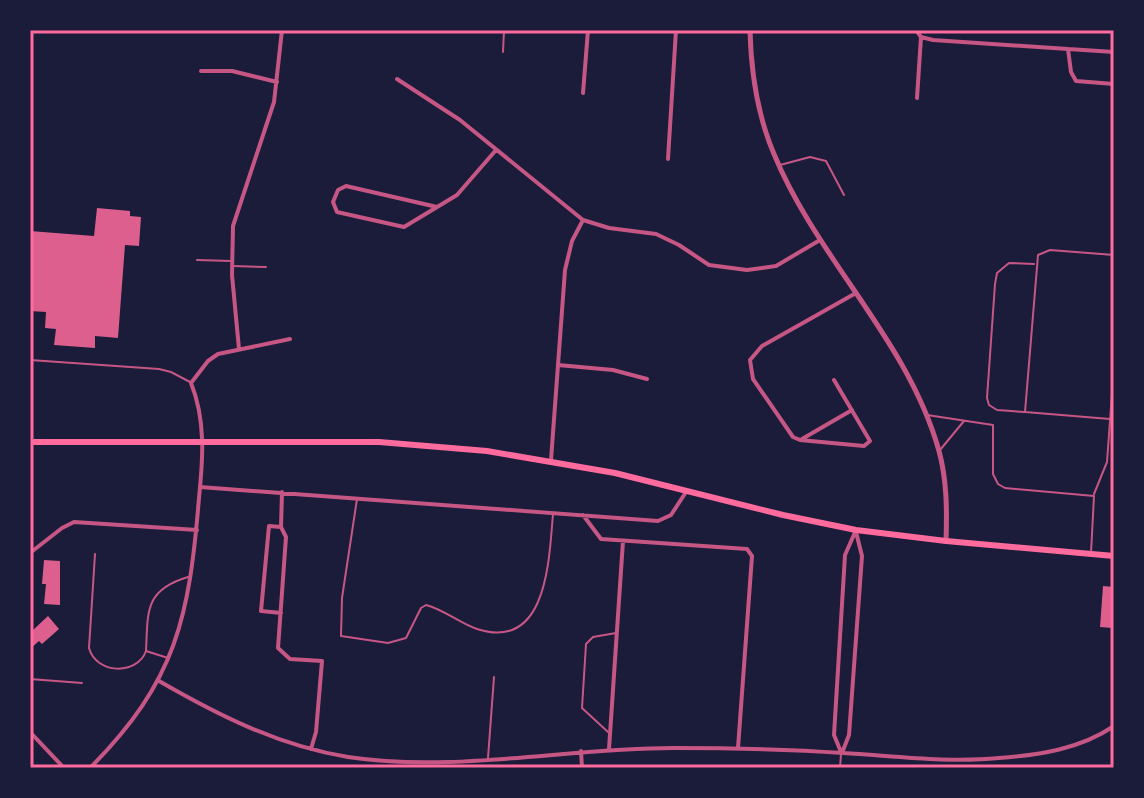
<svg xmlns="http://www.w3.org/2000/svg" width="1144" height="798" font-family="Ubuntu,sans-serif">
<rect width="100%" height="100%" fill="#1b1b3a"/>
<!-- building -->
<path fill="#dd5f8e" d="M97,208L130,211V216L141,217L139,246L125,245L118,338L95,336V348L54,345L56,329L45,328L46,312L30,311V231L94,236Z
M44,560L60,561V605L44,604L46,584H42Z
M1103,586L1114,587L1112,628L1100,627Z
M48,616L59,629L42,644L39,641L30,649V627L33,630Z"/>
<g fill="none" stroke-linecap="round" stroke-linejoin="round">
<!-- service -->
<path stroke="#c65784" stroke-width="2" d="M503,52L504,30
M780,165L810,157L826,161L844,195
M197,260L231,261
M233,266L266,267
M30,360L159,369L171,372L190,382
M1024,412L997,410L989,405L987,398L995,284L997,273L1009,263L1034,264
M927,415L993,425V474L998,484L1005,488L1094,496L1091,553
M1110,419L1025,412L1038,255L1050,250L1114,255
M940,450L964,421
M1094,494L1107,462L1114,366
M357,499L342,598L341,636L388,643L406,638L421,608L426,605C445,610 459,623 477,629C548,652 549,558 553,514
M95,554L89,648C96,674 137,676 146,651
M168,658L146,651C148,612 144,590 188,577
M30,679L82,683
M608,732L582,708L586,644L593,637L616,633
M488,758L494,677
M840,768L841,754"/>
<!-- minor -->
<path stroke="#c65784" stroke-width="4" d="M916,30L921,37L933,40L1068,49
M1114,52L1068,49L1071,72L1076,81L1114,84
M201,71H232L277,82
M397,79L460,120L583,220L609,228L656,234L679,245L709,265L747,270L776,266L820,240
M583,93L588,30
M917,98L921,37
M668,159L676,30
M437,207L346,186L338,190L333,202L337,212L404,227L457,195L496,150
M239,349L232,275L233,226L274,102L282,30
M558,365L613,370L647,379
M834,380L870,441L864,446L800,440L793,437L753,379L750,360L762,346L856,293
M802,439L852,410
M551,460L565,270L572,241L583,220
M200,487L658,521L671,515L686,492
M282,492L281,527L286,537L278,648L290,659L322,661L316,732L311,749
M583,515L601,539L747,549L752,556L738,748
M30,553L62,528L74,522L197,530
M281,613L261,611L269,526L281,527
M159,681C218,715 279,746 348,757C455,773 565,748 673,748C730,748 786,749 843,753C895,756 947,763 999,758C1040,755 1080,749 1114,726
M30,732L64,768
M609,749L623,541
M581,751L582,768
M841,752L834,735L845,555L856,530
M842,753L849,735L862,556L856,532
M90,768C177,680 189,618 199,498C203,459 206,420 191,383L208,361L218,354L290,339"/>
<!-- tertiary -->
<path stroke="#c65784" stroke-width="5" d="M750,30C751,73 757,114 774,154C817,259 908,340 939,451C947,480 947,511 946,541"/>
<!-- secondary -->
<path stroke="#ff6b9d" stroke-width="6" d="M30,442H379L487,451L615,473L783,515L856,530L946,541L1114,556"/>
</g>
<!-- border -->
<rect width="1144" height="798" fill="none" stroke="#1b1b3a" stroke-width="64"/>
<rect x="32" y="32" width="1080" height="734" fill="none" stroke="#ff6b9d" stroke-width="3"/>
</svg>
